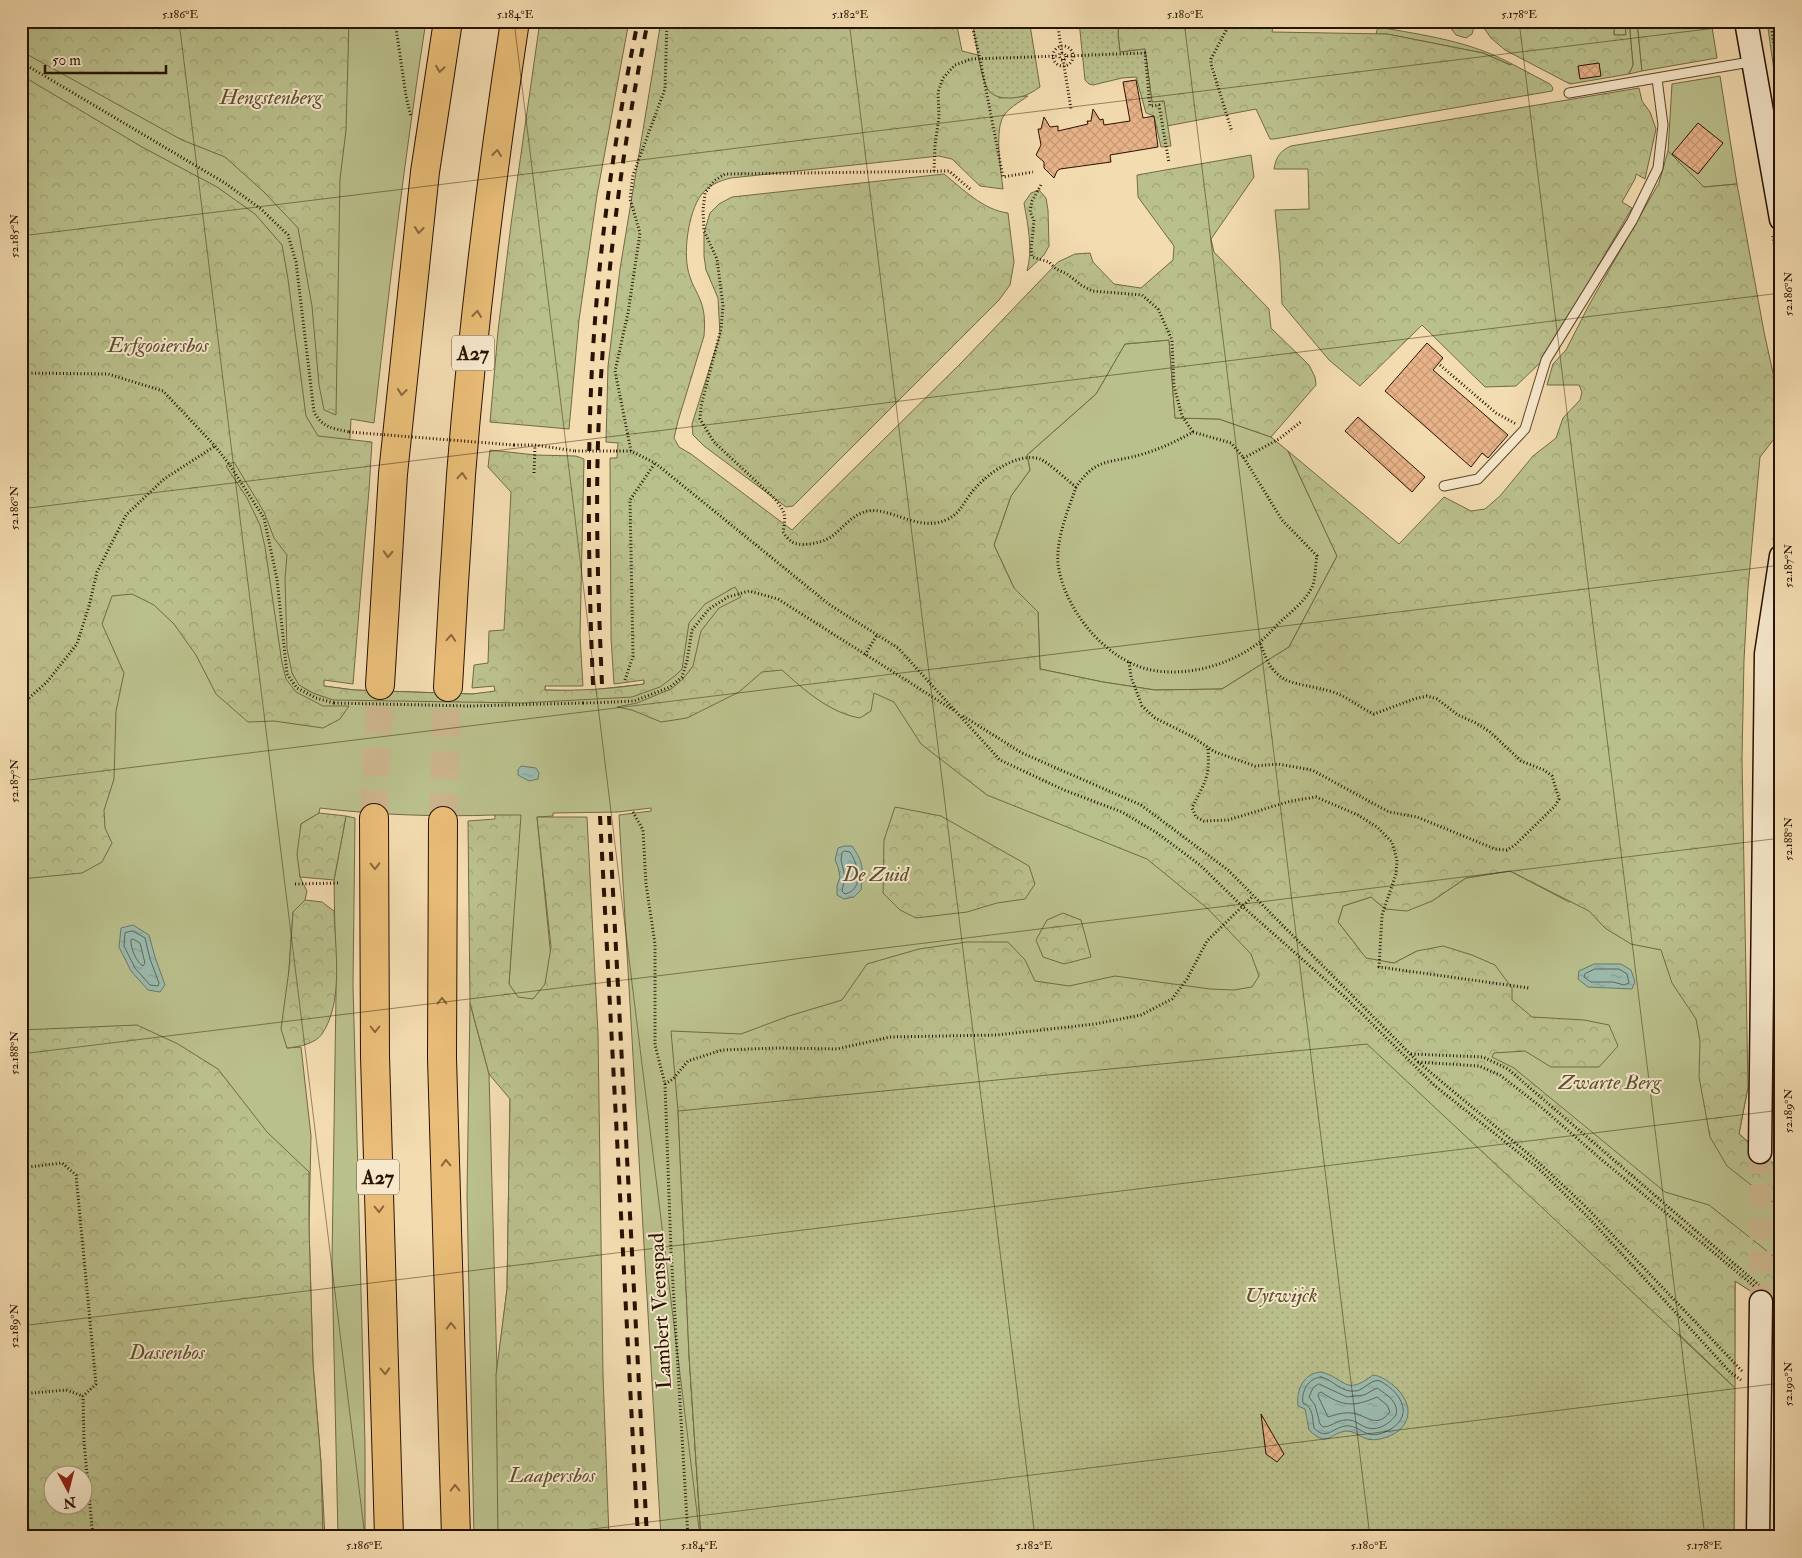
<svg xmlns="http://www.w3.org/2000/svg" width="1802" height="1558" font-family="'IM FELL Double Pica',serif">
<defs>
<pattern id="forest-crowns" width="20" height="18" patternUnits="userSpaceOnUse" patternTransform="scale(1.25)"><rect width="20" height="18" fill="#bac08c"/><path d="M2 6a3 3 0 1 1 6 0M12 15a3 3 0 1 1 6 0" fill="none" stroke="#a0a477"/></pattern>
<pattern id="garden-dots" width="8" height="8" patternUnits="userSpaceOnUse" patternTransform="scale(1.25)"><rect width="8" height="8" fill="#bac08c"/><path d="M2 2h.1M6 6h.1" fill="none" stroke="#a0a477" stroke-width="1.8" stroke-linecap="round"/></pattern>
<pattern id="water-ripples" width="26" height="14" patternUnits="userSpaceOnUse" patternTransform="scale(1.25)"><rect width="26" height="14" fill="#9bbbaf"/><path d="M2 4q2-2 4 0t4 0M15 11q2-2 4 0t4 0" fill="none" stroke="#86a095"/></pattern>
<pattern id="building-cross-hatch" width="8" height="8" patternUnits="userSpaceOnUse" patternTransform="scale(1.25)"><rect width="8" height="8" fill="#e8b389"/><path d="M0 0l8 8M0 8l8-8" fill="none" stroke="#c79974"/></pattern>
</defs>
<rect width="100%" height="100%" fill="#f3dcb0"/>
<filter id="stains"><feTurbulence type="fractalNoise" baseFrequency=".004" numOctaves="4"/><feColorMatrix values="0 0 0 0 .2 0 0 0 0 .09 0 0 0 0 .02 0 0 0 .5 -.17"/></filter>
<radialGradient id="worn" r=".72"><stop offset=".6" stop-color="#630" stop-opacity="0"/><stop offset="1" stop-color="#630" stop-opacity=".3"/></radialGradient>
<!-- green -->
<path fill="#bac08c" stroke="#726946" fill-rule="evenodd" d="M21,21H426C405,155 389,288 374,423L351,419L350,438L340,458L292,673C301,689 307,691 324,697V686L354,690L472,694L495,692V686L545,685V690L583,691L644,684L645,509L1359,949L1338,922L1343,906L1371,897L1385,909L1432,901L1466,878L1510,871L1569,902L1634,864L1748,1087L1739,1134L1781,1170V1320L1749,1290L1735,1281L1734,1537L689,1355L701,1537H661L619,815L651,811V808L618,812L553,813V816L537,817L609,1537H474L467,1195L470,1003L489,1074L497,1371L507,1289L510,1099L509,984L513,923L495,815C438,817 376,815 320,808L319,813L301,824L300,877L307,891L305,900L293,912L289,970L287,1048L301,1047L311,1136L309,1227L313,1364L321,1463L325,1537H21ZM1417,951L1469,1034L1372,960L1394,963ZM52,1476H82V1506H52Z
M1614,21H1625L1626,35H1614Z
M1629,21H1637L1642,71L1629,74L1633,65Z
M1378,27C1423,35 1470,41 1512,64L1511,65L1483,53L1387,34H1376Z
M1720,76L1737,184L1704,187L1668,151L1672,84Z
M1169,340L1175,418L1219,419L1271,437L1288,451L1337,556L1289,647L1222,689L1155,690L1103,682L1040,669L1038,612L1014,588L994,545L1011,496L1030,470L1027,455L1096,394L1125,344Z
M346,816L355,818L353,985L365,1445V1537H338L332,1262L336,993L334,880Z"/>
<!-- forest -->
<path fill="url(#forest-crowns)" stroke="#726946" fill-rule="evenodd" d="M21,21H349L346,130L340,179L336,415L324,410L319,385L312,306L298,228L264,192L225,157L182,140L21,51Z
M540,21H629L597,195L579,320L569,429L490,422L498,331L511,224Z
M661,21H956L962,51L978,55L983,77L999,98L1028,96C1020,102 1006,109 1002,119C995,135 1001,172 1003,189L980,186L952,159L939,156L731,178C719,181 709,185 701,195C688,213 682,256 690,277C692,285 698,293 701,302C705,313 705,324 704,336L678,421L674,438L679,447L691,454L792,530L962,362L1058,262L1075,254L1090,253L1093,262L1114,284L1141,288L1173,260L1174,246L1138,197L1137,175L1251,155L1254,177L1211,239L1214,252L1269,309L1271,328L1309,365L1315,377L1316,385L1271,437L1219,419L1175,418L1169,340L1125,344L1096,394L1027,455L1030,470L1011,496L994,545L1014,588L1038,612L1040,669L1103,682L1155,690L1222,689L1289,647L1337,556L1288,451L1399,544L1444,497L1471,511L1485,509L1500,496L1533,456L1556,438L1563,418L1580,400L1582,392L1579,385H1547L1553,364L1566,350L1589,305L1659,183L1668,151L1704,187L1737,184L1764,332L1781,409V430L1760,457L1748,588L1744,660L1742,759L1748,1087L1739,1134L1781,1170V1206L1774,1203L1727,1166L1710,1137L1699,1077L1700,1041L1696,1019L1672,983L1661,950L1631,944L1605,928L1589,911L1510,871L1466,878L1432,901L1407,911L1385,909L1371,897L1343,906L1338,922L1366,958L1394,963L1417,951L1443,946L1472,955L1495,965L1512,988V1000L1532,1017L1584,1020L1609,1025L1618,1046L1599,1067H1551L1525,1051L1494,1053L1492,1057L1514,1068L1665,1192L1709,1205L1772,1255L1781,1259V1320L1749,1290L1735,1281V1388L1679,1334L1678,1363L701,1537L689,1355L678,1111L671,1031L741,1034L789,1016L842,1000L867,964L919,949L967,942H1008L1025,960L1035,981L1069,986L1115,976L1210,989L1234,990L1252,987L1259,976L1251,954L1207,908L1147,859L987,795L921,744L894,702L874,693L871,711L860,718C830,713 804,690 782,670L762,672L739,692L687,718L661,722L632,710L617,707L637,703L671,689L683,679L693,666L701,631L719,608L741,597L735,587L705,604L689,623L682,669L676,675L660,687L632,697L523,703L333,700L313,693L299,685L292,673L287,649L285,579L287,555L274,538L264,512L234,462L226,466L247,498L260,525L265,547L282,663L286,679L296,692L323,706H349L340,719L323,728L274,721L248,722L216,694L196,655L174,624L154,605L132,594L112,596L102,624L124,673L116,711L114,779L104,810L105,828L112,843L102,862L82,873L21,879V75L142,147L217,187L255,214L282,245L288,279L306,416L318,436L372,442L369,490L353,684L324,680V686L354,690L472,694L495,691L494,686L472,688L474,665L488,663L489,631L504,630L511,492L488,467L490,450L535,455L576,456L584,459L580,636L583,686H545V690C579,691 611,689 644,684V680L614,684L611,638L610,458H617L618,443L606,442L608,366L620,269Z
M1119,21H1274L1272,32L1387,34L1483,53L1510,65L1512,64L1550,84L1553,88L1552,91L1274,139H1270L1256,109L1167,126L1164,101L1152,102L1145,49L1120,52L1118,34Z
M1439,21H1470L1474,27L1472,34L1466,38L1456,35L1447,23L1442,25Z
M1479,21H1614V35H1626L1625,21H1629L1633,65L1629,74L1570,84L1505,50L1491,38Z
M1637,21H1711L1717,58L1642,71Z
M1767,21H1781V120Z
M1639,88L1642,101L1650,112L1656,129L1645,179L1636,174L1635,179L1622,202L1632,208L1543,360L1516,386L1485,387L1422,325L1360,386L1329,360L1282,304L1280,262L1275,210L1309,209L1308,169H1274C1276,157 1280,151 1291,146Z
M944,174C963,189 983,210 1008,213L1014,262L1010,285L999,300L793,506L786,507L704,446L693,435L692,424L720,335L718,298L706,270L704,256V233L710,213L719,204L732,197Z
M1039,190L1046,198L1048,210L1049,246L1044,255L1027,271C1033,249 1028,226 1024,203L1031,193Z
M895,807L941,816L1029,866L1035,884L1025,899L997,903L967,912L916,918L900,910L883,893L884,840Z
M319,813L346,816L334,880L300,877L297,854L301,824Z
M495,815H521L509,984L518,997L533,999L545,984L551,947L537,817H587L598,1034L603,1375L609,1537H498L496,1375L507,1289L510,1099L489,1074L470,1003L468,821L495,819Z
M305,900L322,902L334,911C335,948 344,1002 322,1034C315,1044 298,1047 287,1048L281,1029L289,970L293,912Z
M1063,913L1081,920L1091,957L1064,964L1043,957L1036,940L1047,920Z
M137,1025L178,1044L218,1069L267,1132L309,1172V1227L313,1364L321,1463L323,1537H21V1030ZM52,1476H82V1506H52Z
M1781,1407V1537H1779L1780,1408Z"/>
<!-- garden -->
<path fill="url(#garden-dots)" stroke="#726946" d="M972,21H1050L1030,25L1040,87C1030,94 1024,97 1012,98C1003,98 997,98 990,92C981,84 975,35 972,21Z
M1079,21H1119L1118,34L1120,52L1145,49L1152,102L1164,101L1171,146L1161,147L1154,116L1146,113L1136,77L1122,78L1093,85L1089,84L1085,80Z
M1367,1044L1735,1388L1734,1537H701L689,1355L678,1111Z"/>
<!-- water -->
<path fill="url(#water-ripples)" stroke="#6d7769" d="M521,766L536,768L539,773L538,779L529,781L518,775V770Z
M844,846H852C864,863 863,869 861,890L854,897L844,899L837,895V886L840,877L838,867L835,860L838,848Z
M133,925L149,935L155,957L165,985L160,992L148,990L131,971L119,947L121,928Z
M1594,964H1621L1631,970L1635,982L1632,989L1588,987L1578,979L1579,971Z
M1321,1372C1346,1378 1344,1397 1373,1375C1381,1376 1386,1380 1393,1385C1417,1405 1412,1432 1380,1439C1362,1443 1359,1431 1347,1431C1330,1432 1329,1449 1309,1430L1305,1409L1298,1406C1296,1391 1303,1373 1321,1372Z"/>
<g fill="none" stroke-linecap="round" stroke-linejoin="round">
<!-- shore -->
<path stroke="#626658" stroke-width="1" d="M845,851L850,852C858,864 865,889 845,894L842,891L845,877L841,860L842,853Z
M133,931L145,938L150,959L159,983L158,986L150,985L135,968L124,946L125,933Z
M133,939L140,943L145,963L143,966C137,963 130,948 131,940Z
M1595,969H1619L1627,974L1629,983L1624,985L1613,982H1591L1584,977L1585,974Z
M1321,1377C1334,1380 1341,1393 1356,1391C1364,1390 1372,1378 1380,1381C1404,1394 1415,1419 1385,1432C1365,1441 1360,1424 1345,1426C1332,1428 1327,1441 1314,1428C1312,1418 1314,1408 1303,1403C1301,1392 1308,1378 1321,1377Z
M1319,1384L1347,1397L1364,1395L1377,1388C1387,1395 1399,1402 1396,1415C1390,1423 1379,1431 1368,1428C1360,1426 1355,1419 1346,1420C1337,1420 1331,1427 1323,1427L1320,1424L1315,1405L1309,1397L1313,1388Z
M1319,1393L1321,1392C1343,1407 1354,1407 1377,1397L1387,1405L1390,1412C1376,1430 1366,1414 1351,1413C1343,1412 1335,1415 1328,1417L1318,1396Z"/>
</g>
<!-- building -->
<path fill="url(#building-cross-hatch)" stroke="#291200" d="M1599,63L1601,76L1580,79L1578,66Z
M1136,80L1143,118L1154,116L1158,147L1110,155L1111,162L1060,169L1057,171L1054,178L1044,168V162L1036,155L1041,145L1038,129H1041L1044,117L1050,127L1058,126V131L1088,124L1087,121H1091L1093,109L1100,120L1103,119L1104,125L1130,121L1123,82Z
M1698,123L1723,143L1698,174L1672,154Z
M1427,343L1443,358L1433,370L1508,435L1488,458L1482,453L1471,467L1385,391Z
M1358,417L1425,477L1412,492L1345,431Z
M1261,1414L1284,1454L1277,1462L1266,1454Z"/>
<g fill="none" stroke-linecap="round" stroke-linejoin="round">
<!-- secondary-tunnel -->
<path stroke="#cbb48d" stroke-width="22" stroke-dasharray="22 11" stroke-linecap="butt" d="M1760,1152L1761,1302"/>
<!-- highway-tunnel -->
<path stroke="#cbb48d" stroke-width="28" stroke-dasharray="28 14" stroke-linecap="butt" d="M374,818L380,685
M443,821L448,687"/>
<!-- lane casing -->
<g stroke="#5c442c" stroke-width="11">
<path id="lane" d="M1569,93L1744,63H1753
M1444,486L1478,479L1525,429L1546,360L1632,221L1658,168L1663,125L1657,79"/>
</g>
<!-- secondary casing -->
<g stroke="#291200" stroke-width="25">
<path id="secondary" d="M1746,21L1781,219
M1760,1152L1766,654L1781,556
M1758,1537L1761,1302"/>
</g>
<!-- highway casing -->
<g stroke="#291200" stroke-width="30">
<path id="highway" d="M380,685L393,474L425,172L448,21
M448,687C452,616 456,546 461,475C473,324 492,172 515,21
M374,818L375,1056L389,1537
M443,821L442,1058L456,1537"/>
</g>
<!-- path -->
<path stroke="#291200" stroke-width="3" stroke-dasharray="1 2.5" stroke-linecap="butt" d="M395,21L406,96L411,117
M971,21L980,59L1003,177L1033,172
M1057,21L1062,53
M1231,21L1211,59V64L1232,132
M1770,21L1781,83
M1053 56a10 10 0 1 1 20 0a10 10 0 1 1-20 0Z
M1066,56V59L1061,60L1059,56L1060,53H1064L1066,56L1145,53L1150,106L1159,105L1169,163
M1063,59L1071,109
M21,62L225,183L261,209L288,235L296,262L314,412C323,428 332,428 349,432
M934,171L935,145L939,117L938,92L943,78L955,65L971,59L1059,56
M1041,185L1032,201L1030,212L1034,220L1031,250L1032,257L1049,262L1056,269L1067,274L1081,285L1092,291L1142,295L1158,309L1172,340L1174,386L1182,416L1193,432
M970,189L949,171L725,174L714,181L705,193L703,210L704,231L717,259L723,306L721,329L701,406L700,419L714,442L775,499C786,513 786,516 783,532C785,535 788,539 791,541C799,548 822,543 831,537C842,529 850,517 864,512C888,504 917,533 946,520C958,515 962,506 969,496C981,478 1016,451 1040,459C1048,462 1068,481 1076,487C1097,456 1111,464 1143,454C1160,449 1177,441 1193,432L1231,443L1244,458
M1773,236L1781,282
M1440,365L1496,413L1516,424
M21,373L108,374L163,391L215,446L229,464L264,518L277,579L287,674L297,688L316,698L334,703
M514,445H535L575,451
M616,451H631L655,463L830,605L898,648L1000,760L1064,790L1122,812L1157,833L1200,865L1242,906L1345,997L1434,1085L1539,1169L1589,1218L1730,1372L1741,1380
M631,451L615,371L628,313L640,233L630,199L633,175L665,89L667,21
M534,473L535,445
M1076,487C1068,511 1056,538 1058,564C1061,588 1075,614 1091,632C1106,649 1127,665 1151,670C1188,677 1231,665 1261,641C1268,635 1274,628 1280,622C1291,612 1304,602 1311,589C1316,581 1315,565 1317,556L1282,520L1244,458L1279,439L1302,421
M1774,540L1781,486
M865,655L877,635
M1129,662L1131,677L1142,706L1155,718L1191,736L1215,752L1255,766L1278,764L1312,770L1389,812L1417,817L1495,849L1507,850L1515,845L1555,806L1559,799L1552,776L1544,770L1521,761L1490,732L1476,723L1458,715L1437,699L1427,696L1414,699L1374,714C1360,708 1348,697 1333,692C1294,680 1275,690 1260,642
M625,680L633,656L630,500L655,463
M614,702L634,701L670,687L682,677L687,661L692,630L709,609L728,597L749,591L778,599L953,710
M21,705L47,682L77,644L89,606L97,572L126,515L164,479L215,446
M470,706L583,703
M963,716L1022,753L1141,805L1228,870L1418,1062L1538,1162L1584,1205L1742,1371
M1208,749C1210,780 1204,782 1192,808L1196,817L1204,821L1228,820L1291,801L1316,797L1358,815L1377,827L1392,842L1397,860L1396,874L1382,915L1379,967L1529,988
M633,812L643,830L646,884L655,944V1045L665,1084L671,1251L688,1537
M295,884L340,883
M1411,1054L1483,1057L1508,1069L1759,1285
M1418,1062L1479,1066L1500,1075L1541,1107L1602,1160L1754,1286
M665,1084L673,1079L688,1061L722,1050L779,1048L837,1049L890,1037L997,1035L1095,1024L1141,1015L1172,999L1187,979L1207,941L1253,896
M21,1168L62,1163L76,1175L96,1384L83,1396L84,1442L93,1537
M21,1394L66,1390L83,1396"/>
<!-- lane -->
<use href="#lane" stroke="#f7e8cc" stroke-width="9"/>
<!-- secondary -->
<use href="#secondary" stroke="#f7e8cc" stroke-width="22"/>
<!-- highway -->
<use href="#highway" stroke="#eabe78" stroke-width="28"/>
<!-- rail -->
<path stroke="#291200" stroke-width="4" stroke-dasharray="9 9" stroke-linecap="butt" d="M602,684C598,594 595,505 599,415C605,283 621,151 648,21
M593,685C589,586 587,488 591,389C596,266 613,142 638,21
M600,816L638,1537
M609,816L647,1537"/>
<!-- path-bridge -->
<path stroke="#291200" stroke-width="3" stroke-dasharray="1 2.5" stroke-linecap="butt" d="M349,432L514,445
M575,451H616
M334,703L470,706
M583,703L614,702"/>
</g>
<!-- one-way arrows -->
<defs><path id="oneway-chevron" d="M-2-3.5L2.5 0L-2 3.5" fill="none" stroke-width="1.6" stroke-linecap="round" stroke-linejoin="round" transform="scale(1.25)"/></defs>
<g stroke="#8a683c">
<use href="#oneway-chevron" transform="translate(440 69) rotate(99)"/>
<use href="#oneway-chevron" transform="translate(497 153) rotate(-83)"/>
<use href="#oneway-chevron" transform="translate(419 230) rotate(96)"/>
<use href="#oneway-chevron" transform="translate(477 314) rotate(-84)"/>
<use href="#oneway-chevron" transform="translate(402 392) rotate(96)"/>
<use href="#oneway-chevron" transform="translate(462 476) rotate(-86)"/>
<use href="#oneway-chevron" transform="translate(388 554) rotate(93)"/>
<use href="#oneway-chevron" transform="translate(451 638) rotate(-86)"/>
<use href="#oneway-chevron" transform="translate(375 866) rotate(89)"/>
<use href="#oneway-chevron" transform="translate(442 1001) rotate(-90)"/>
<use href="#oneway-chevron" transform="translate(375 1029) rotate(90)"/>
<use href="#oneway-chevron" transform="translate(446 1163) rotate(-92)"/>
<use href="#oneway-chevron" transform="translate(379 1209) rotate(88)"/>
<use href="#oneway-chevron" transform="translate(451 1326) rotate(-92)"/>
<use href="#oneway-chevron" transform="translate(385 1371) rotate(88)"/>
<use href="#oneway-chevron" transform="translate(455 1488) rotate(-91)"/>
</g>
<!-- ticks -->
<path fill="none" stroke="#291200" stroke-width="1" stroke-opacity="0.45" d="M179,21L365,1537M514,21L700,1537M849,21L1035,1537M1184,21L1370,1537M1519,21L1705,1537M21,236L1773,21M21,509L1781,293M21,781L1781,565M21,1054L1781,838M21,1326L1781,1110M21,1466L30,1537M527,1537L1781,1383"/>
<g text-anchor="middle" stroke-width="4" stroke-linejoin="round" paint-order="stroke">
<!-- shield labels -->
<g fill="#f7e8cc" stroke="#67523d" stroke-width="1">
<rect x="452" y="335.5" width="42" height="35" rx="4"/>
<rect x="357" y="1159.5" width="42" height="35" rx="4"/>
</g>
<g font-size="20" font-weight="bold" fill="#291200">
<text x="473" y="360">A27</text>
<text x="378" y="1184">A27</text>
</g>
<!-- park labels -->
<g font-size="21" font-style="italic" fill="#5c4f31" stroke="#f7e8cc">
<text x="271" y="104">Hengstenberg</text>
<text x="158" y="352">Erfgooiersbos</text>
<text x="876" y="881">De Zuid</text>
<text x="1610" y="1089">Zwarte Berg</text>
<text x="1281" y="1302">Uytwijck</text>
<text x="167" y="1359">Dassenbos</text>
<text x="552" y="1482">Laapersbos</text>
</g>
<!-- street labels -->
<g font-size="21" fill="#291200" stroke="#f7e8cc">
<text transform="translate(660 1311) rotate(-93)" y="7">Lambert Veenspad</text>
</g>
</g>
<!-- margin -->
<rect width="1802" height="1558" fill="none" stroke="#f3dcb0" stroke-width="55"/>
<!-- north arrow -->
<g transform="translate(68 1490) rotate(173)"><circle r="24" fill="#f7e8cc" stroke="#a5927a"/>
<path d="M0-4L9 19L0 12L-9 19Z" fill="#8f2418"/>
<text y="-8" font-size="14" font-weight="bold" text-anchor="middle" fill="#291200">N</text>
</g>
<!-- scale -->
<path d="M45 65v8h121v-8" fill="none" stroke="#291200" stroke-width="2.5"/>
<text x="52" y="65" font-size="15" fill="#291200" stroke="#f7e8cc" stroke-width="4" paint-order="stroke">50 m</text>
<rect x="28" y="28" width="1746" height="1502" fill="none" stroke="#291200" stroke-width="2"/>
<g font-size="12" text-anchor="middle" fill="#291200">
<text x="180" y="18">5.186°E</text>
<text x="515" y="18">5.184°E</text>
<text x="850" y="18">5.182°E</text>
<text x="1185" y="18">5.180°E</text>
<text x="1519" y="18">5.178°E</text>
<text transform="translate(14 236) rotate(-90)" y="4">52.185°N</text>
<text transform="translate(1788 294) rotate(-90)" y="4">52.186°N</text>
<text transform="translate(14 508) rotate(-90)" y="4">52.186°N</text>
<text transform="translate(1788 566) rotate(-90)" y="4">52.187°N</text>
<text transform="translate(14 781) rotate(-90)" y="4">52.187°N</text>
<text transform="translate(1788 839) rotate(-90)" y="4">52.188°N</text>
<text transform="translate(14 1053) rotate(-90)" y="4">52.188°N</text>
<text transform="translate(1788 1111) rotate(-90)" y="4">52.189°N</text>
<text transform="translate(14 1326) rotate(-90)" y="4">52.189°N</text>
<text transform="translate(1788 1384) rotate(-90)" y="4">52.190°N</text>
<text x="364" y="1549">5.186°E</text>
<text x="699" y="1549">5.184°E</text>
<text x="1034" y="1549">5.182°E</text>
<text x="1369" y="1549">5.180°E</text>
<text x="1704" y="1549">5.178°E</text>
</g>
<rect width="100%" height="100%" filter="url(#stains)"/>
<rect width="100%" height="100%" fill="url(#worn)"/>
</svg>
